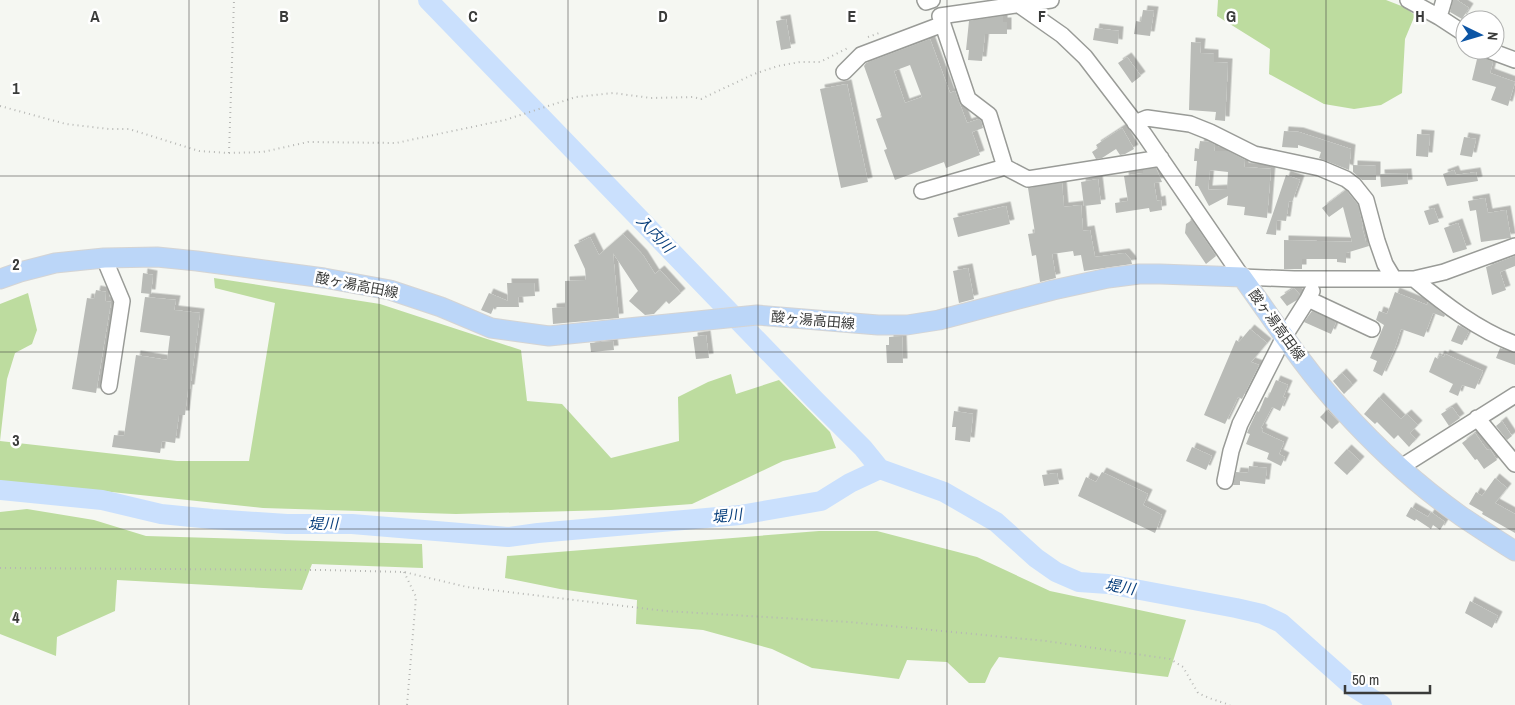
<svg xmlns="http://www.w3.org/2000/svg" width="1515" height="705" font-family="'Archivo Narrow','Noto Sans JP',sans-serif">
<defs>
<filter id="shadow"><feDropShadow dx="4.5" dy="-4.5" stdDeviation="0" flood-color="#0004"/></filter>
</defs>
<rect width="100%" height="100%" fill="#f5f7f2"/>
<!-- green -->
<path fill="#bddc9f" d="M1218,0H1386L1404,7L1415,15L1405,39L1402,93L1381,105L1354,109L1324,104L1269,74L1270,49L1217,16Z
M214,278L380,304L521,350L527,401L562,404L611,458L679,441L678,397L708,382L731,374L736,394L779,380L830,432L836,448L783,461L692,504L611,510L456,514L263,508L36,484H0V441L177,461H249L275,303L215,288Z
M28,293L37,330L32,344L15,353L7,379L0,441V304Z
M27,509L94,520L146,536L422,544L423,568L312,564L302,590L117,580L115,611L57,637L56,656L0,634V512Z
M819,531H877L977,557L1050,591L1186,620L1168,677L999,657L991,669L985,683H969L947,662L907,660L899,679L812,668L772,649L703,630L636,624L637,600L560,589L505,578L507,556Z"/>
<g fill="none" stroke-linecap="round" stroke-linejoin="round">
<!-- river -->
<path stroke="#cae0fd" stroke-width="20" d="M428,0L815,400L863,448L880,469
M0,490L102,500L161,514L212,519L287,524H352L508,537L538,533L740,515L821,501L850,483L880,469L944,492L996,522L1036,558L1056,572L1079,582L1108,584L1236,608L1262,614L1281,623L1353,687L1382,705"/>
</g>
<!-- building -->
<path fill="#b9bbb7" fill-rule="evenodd" filter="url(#shadow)" d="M1453,0H1457L1469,8L1462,19L1450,12Z
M1143,10L1154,11L1150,36L1134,34L1136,21L1141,22Z
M1003,16V22H1007V34H985L982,61L968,60L969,50H966L969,21Z
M786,19L791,48L781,50L776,21Z
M1095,28L1119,31L1118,44L1093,40Z
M930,39L950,93L955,91L967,123L979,119L981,121L983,128L972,132L980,155L946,168L944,162L895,180L884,150L887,149L876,119L882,117L864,66L866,63ZM910,65L922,97L905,103L894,71Z
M1191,42L1201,43L1200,53L1214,54V62L1228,63L1225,121L1215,120L1216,112L1189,110Z
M1478,55L1493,62L1490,73L1515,82L1508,106L1491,100L1496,87L1472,80Z
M1127,57L1141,76L1132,83L1118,63Z
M847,84L868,182L841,188L820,89Z
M1122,128L1134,149L1125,154L1120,155L1116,149L1102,158L1096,159L1092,152L1098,148L1096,145Z
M1284,131L1299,132L1351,149L1349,170L1319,158L1321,152L1298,145V148L1282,147Z
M1417,134L1430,135L1428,157L1416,156Z
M1464,137L1476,139L1472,157L1460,155Z
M1200,141L1210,142L1215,145L1214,151H1228L1245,160L1244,167L1271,169L1267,218L1244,215L1245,207L1227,205L1228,196L1209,206L1198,186H1195L1197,161H1194L1195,148L1199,149ZM1210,170L1228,172L1227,189L1208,190Z
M1353,165L1376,166V180H1362L1353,172Z
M1156,168L1162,182L1154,183L1157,201L1161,200L1162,210L1150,212L1149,208L1116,213L1115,203L1128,201L1124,176L1143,173V170Z
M1454,170L1456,175L1476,172L1478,181L1447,186L1443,174Z
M1407,173L1408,184L1381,187L1380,174Z
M1286,175L1300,180L1292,202L1289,201L1286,221L1277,220L1276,235L1266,234Z
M1098,179L1101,204L1084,206L1081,182Z
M1062,183L1064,207L1081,205L1083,231L1090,230L1095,257L1125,253L1131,260L1132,264L1084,271L1081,255L1074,256L1073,251L1052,254L1056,278L1040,282L1036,255L1032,256L1028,234L1035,233L1028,188Z
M1346,190L1358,205L1363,226L1362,227L1366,242H1368L1369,246L1346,253V263L1337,262V259H1302V269H1284V240L1352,242L1343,207L1329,217L1322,208Z
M1485,198L1488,213L1506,210L1511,238L1481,242L1476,210L1470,211L1468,201Z
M1006,206L1010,224L958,237L953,218Z
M1434,208L1439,222L1429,225L1424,211Z
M1192,220L1216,256L1206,264L1185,233L1186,224Z
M1458,223L1467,249L1453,253L1444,228Z
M623,234L643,255L655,274L660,270L681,293L669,304L666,301L654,314L645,315L629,301L638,291L613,253L619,318L553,324L552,308L565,307V281L586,280L585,269L574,245L590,237L599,255Z
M1515,256V266L1500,272L1506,290L1492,295L1486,267Z
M968,268L974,299L959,303L953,271Z
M143,273L153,275L151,294L141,293Z
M507,283H534L535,296L518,297L519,307H494L491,314L481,310L489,293L508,301Z
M1294,288L1300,295L1297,300L1287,306L1280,297Z
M96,290L106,292L105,301L111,302L96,393L72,389L87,298L94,299Z
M1395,292L1427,305L1428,302L1445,315L1444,317L1433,313L1424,337L1401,329L1395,348L1382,376L1373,371L1377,361L1370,358L1384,325L1376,320L1379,311L1387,314Z
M145,297L176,300L174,310L200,313L190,389H188L185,415H179L175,443L162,441L160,453L112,447L114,435L124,436L136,355L167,360L170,336L140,332Z
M1312,311L1336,322L1331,334L1304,322Z
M1458,325L1469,331L1462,345L1451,341Z
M1250,329L1267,343L1251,362L1259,365L1242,399L1238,397L1225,424L1204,415L1236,340L1239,342Z
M706,335L709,358L696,359L693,337Z
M902,336L903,363H887L886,345H889V337Z
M613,341L614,350L591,352L590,343Z
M1500,348L1515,353V365L1496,358Z
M1445,354L1483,371L1475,389L1462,385L1458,396L1449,392L1453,384L1429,372L1435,357L1438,359L1440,355L1444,357Z
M1342,373L1353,385L1344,394L1333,381Z
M1276,380L1288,385L1283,397L1286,398L1280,411L1272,407L1261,428L1263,429L1262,432L1284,442L1279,454L1285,457L1281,466L1267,459L1269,453L1246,444L1250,434L1247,433L1249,428L1257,411L1259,412L1265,397L1268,398Z
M1379,397L1401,419L1407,414L1418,425L1410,433L1416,439L1409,447L1398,435L1394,439L1377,422L1375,424L1364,414Z
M1452,407L1460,418L1449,426L1441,414Z
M1327,410L1339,422L1332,429L1320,417Z
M954,411L973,414L970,442L955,440L956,427H952Z
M1502,421L1512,436L1507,440L1496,426Z
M1475,433L1487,450L1490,449L1497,460L1484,469L1477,459L1475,460L1462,443Z
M1192,447L1212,456L1206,470L1186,461Z
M1347,449L1360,461L1347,475L1334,463Z
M1249,466L1267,468L1265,484L1240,481V485H1233L1236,472L1248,473Z
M1102,472L1148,494L1143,505L1162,515L1155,533L1078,496L1086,477L1096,482Z
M1057,473L1059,484L1044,486L1042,475Z
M1495,478L1507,488L1495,503L1515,514V533L1482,514L1483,512L1469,504L1476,492L1482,496Z
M1411,507L1428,517L1431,512L1445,522L1440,530L1433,525L1431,529L1416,519L1415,521L1406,516Z
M1470,601L1498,616L1492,628L1465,613Z"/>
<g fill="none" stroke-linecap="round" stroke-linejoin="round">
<!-- minor casing -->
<g stroke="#999b97" stroke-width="18">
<path id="minor" d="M925,0L926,2L932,0
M1012,0L1062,35L1085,57L1144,134L1242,277L1294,279H1414L1444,272L1515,246
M1408,0L1439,17L1465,34
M1439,17L1444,0
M1488,50L1515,60
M844,72L861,55L943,24
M1135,123L1147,118L1190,124L1210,132L1254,154L1320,168L1346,179L1354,185L1366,200L1377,241L1385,264L1394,279
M1005,167L1028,179L1161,158
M922,191L1005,167L989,115L968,99L940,16L1051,0
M104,258L122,301L109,386
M1414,279C1444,304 1478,330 1515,344
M1312,291L1308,299L1372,329
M1477,418L1515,464
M1401,467L1515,395
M1225,481L1231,451L1240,424L1284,337L1308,299"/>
</g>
<!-- major casing -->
<g stroke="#d4d4d4" stroke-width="21">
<path id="major" d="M0,279L20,272L55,263L104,258L157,257L197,261L324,278L390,290L441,307L491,328L549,336L757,315L878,325H907L939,320L1053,290L1108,278L1139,274H1160L1242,277C1274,321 1303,367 1340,407C1376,447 1417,485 1461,516C1479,528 1497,540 1515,551"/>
</g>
<!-- path -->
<path stroke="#b6b7b4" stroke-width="2" stroke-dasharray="1 4" stroke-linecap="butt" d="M868,37L882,32
M0,106L66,124L109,129H129L199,151L229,153L263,152L308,142L396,143L505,120L576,97L613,93L651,98L693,97L701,99L754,74L778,66L800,62H820L850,47
M229,153L234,0
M0,568L325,570L404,572L467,587L665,611L849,622L1046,641L1170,659L1183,667L1198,693L1209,698L1230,705
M404,572L416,597L407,705"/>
<!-- minor -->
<use href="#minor" stroke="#fff" stroke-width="15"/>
<!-- major -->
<use href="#major" stroke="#bbd6f8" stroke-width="19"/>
</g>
<!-- grid -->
<path fill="none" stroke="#3a3b3a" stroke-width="1" stroke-opacity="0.55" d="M189,0V705M379,0V705M568,0V705M758,0V705M947,0V705M1136,0V705M1326,0V705M0,176H1515M0,352H1515M0,529H1515"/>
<g text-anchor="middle" stroke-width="5" stroke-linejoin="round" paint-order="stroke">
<!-- street labels -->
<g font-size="14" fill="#3a3b3a" stroke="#fff">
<text transform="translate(357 285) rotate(11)" y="5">酸ヶ湯高田線</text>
<text transform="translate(813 320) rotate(5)" y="5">酸ヶ湯高田線</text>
<text transform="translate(1277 325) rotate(54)" y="5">酸ヶ湯高田線</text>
</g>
<!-- water labels -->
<g font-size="15" font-style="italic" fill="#0a407d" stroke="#fff">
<text transform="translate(655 234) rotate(46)" y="5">入内川</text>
<text transform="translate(727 516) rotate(-6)" y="5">堤川</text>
<text x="323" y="529">堤川</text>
<text transform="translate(1120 587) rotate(9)" y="5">堤川</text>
</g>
</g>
<g font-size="16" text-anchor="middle" font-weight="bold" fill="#3a3b3a" stroke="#fff" stroke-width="5" stroke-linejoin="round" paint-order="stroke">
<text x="95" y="22">A</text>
<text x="284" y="22">B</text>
<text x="473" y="22">C</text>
<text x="663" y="22">D</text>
<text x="852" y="22">E</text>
<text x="1042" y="22">F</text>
<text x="1231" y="22">G</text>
<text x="1420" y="22">H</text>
<text x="16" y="94">1</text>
<text x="16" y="270">2</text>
<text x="16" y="446">3</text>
<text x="16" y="623">4</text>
</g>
<!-- north arrow -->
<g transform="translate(1480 35) rotate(95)"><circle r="24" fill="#ffffff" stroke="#b0b1b0"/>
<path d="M0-4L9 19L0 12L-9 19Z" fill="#0c55a5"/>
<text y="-8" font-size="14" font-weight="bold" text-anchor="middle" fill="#3a3b3a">N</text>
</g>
<!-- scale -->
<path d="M1345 685v8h85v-8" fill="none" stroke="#3a3b3a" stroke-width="2.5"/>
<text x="1352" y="685" font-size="15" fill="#3a3b3a" stroke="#ffffff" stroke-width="4" paint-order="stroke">50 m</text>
</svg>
